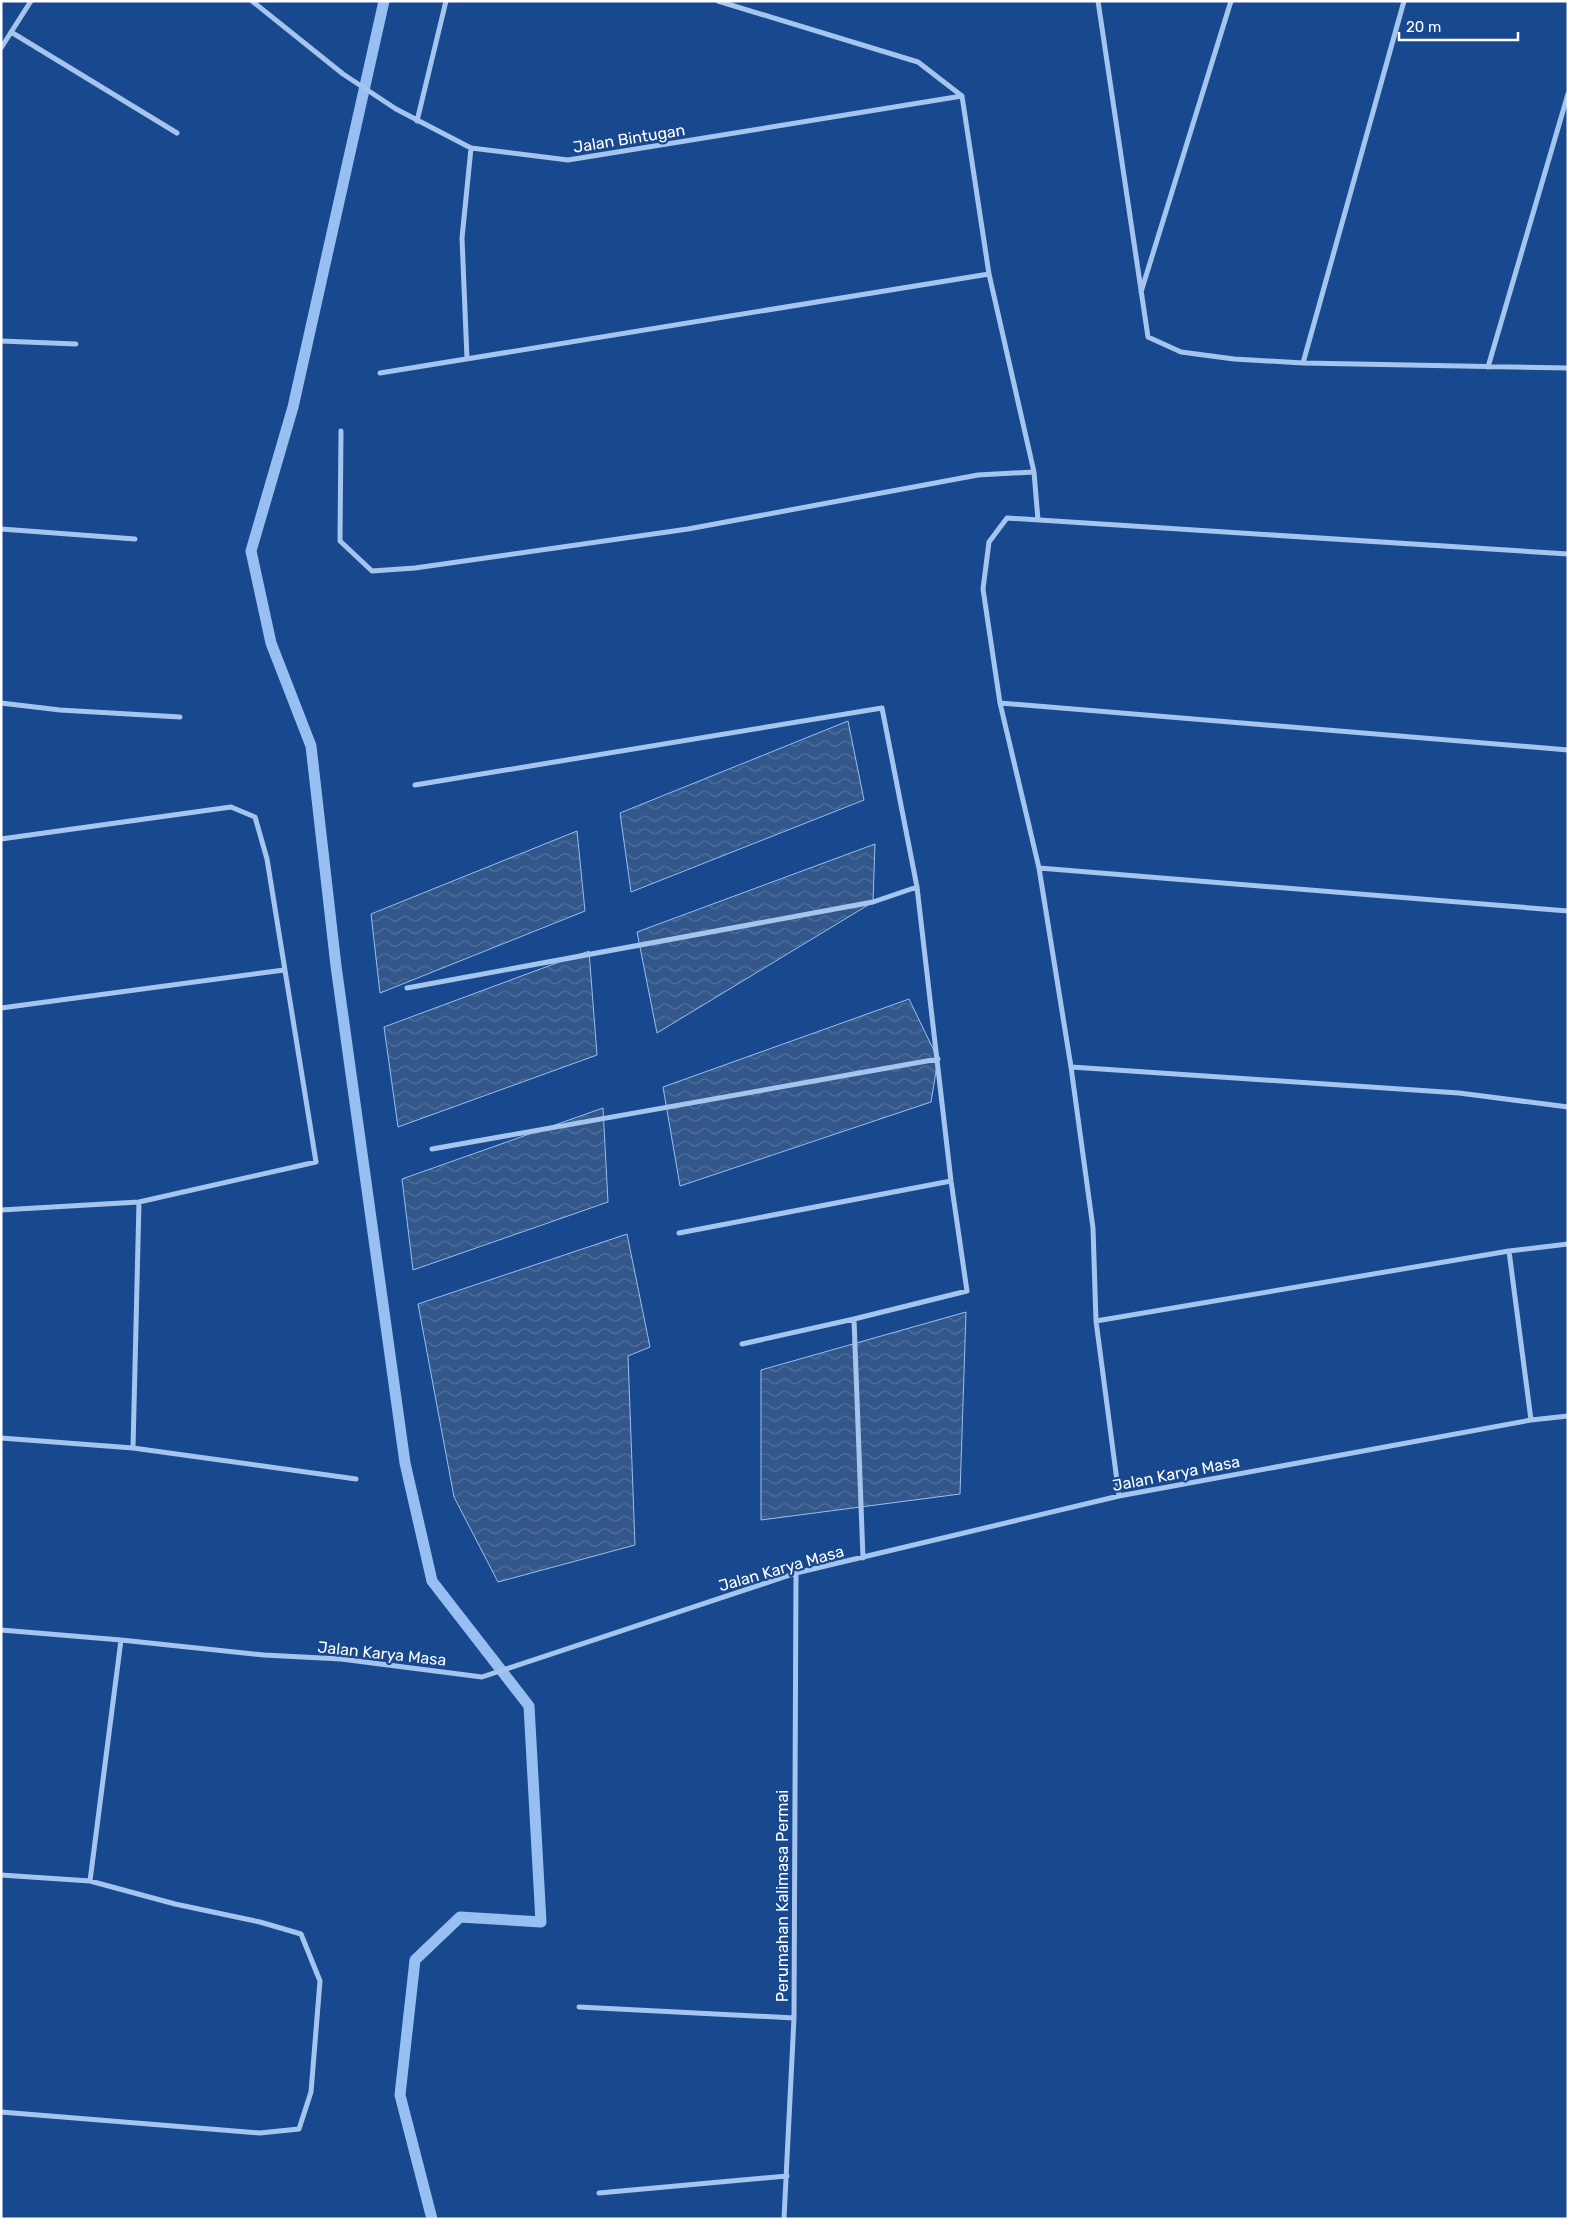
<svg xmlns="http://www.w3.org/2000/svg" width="1569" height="2220" font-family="Rubik,sans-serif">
<defs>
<pattern id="water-waves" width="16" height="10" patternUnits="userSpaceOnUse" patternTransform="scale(1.25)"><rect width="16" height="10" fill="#33578a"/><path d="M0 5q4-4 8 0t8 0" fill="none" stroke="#52709c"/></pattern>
</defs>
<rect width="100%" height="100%" fill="#18498f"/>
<!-- water -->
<path fill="url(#water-waves)" stroke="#97bff1" d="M848,721L864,800L631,892L620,813Z
M577,831L585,911L380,993L371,914Z
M875,844L873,902L657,1033L637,932Z
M589,951L597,1055L398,1127L384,1027Z
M909,999L938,1059L931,1102L680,1186L663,1087Z
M603,1108L608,1202L413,1270L402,1179Z
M627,1234L650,1347L628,1356L635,1545L498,1582L454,1497L418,1304Z
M966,1312L960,1494L761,1520V1370Z"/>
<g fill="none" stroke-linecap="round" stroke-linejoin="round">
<!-- stream -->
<path stroke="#97bff1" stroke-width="11" d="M384,1L293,407L251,551L271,643L311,746L336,966L405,1463L432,1581L529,1706L541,1922L460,1917L415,1960L400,2095L432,2219"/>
<!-- street -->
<path stroke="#a5c5ef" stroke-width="5" d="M252,1L343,74L396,109L471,148L568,160L962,96
M718,1L918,62L962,96L989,274L1034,472L1038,520
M1098,1L1148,337L1181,352L1234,359L1303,363L1568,368
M11,32L177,133
M1,48L31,1
M417,121L446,1
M1141,292L1231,1
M1,341L76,344
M467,359L462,238L471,148
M1303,363L1404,1
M1488,367L1568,94
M380,373L989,274
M341,431L340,541L372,571L415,568L688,529L978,475L1034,472
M1,529L135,539
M1,703L60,710L180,717
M1000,703L1568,750
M415,785L882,708L917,887L951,1181L967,1291L854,1319
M1,839L231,807L255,817L267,859L316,1162L139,1202L1,1210
M1039,868L1568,911
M407,988L873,902L917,887
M1,1008L284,970
M1071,1067L1459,1093L1568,1107
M432,1149L938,1059
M679,1233L951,1181
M1509,1251L1531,1420
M1096,1321L1509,1251L1568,1244
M742,1344L854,1319L863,1558
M1,1438L133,1448L356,1479
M133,1448L139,1202
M1119,1496L1096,1321L1093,1228L1071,1067L1039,868L1000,703L983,589L989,542L1007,518L1568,554
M1,1630L121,1640L264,1655L341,1659L482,1677L796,1573L1119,1496L1531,1420L1568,1416
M1,1875L90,1881L121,1640
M579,2007L794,2018
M1,2112L260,2133L299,2129L311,2092L320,1981L301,1934L260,1922L175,1904L90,1881
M599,2193L787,2176
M784,2219L794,2018L796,1573"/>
</g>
<g text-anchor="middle" stroke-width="4.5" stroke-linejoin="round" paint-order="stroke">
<!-- street labels -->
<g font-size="16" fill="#fff" stroke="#18498f">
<text transform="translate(629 138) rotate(-9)" y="6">Jalan Bintugan</text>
<text transform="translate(1176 1473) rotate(-11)" y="6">Jalan Karya Masa</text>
<text transform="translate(781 1568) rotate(-16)" y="6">Jalan Karya Masa</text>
<text transform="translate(382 1653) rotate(6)" y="6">Jalan Karya Masa</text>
<text transform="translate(782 1896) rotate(-90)" y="6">Perumahan Kalimasa Permai</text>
</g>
</g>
<!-- border -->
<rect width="1569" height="2220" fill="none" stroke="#ffffff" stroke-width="5"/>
<!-- scale -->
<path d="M1399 32v8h119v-8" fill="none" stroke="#ffffff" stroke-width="2.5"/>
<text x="1406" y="32" font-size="15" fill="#ffffff" stroke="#18498f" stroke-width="4" paint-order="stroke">20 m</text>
</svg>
